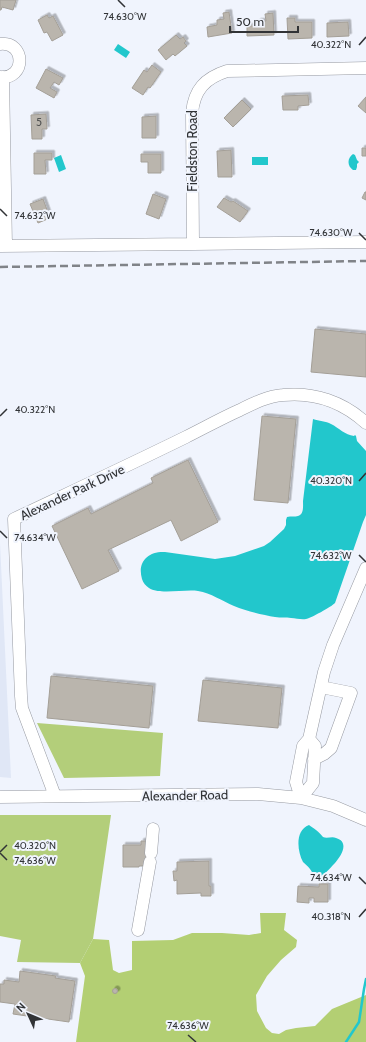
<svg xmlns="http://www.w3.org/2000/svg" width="366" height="1042" font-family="Cabin,sans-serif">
<defs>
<filter id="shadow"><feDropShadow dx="2.5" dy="-2.5" stdDeviation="0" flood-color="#0004"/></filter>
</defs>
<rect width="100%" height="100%" fill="#f0f4fd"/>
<!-- built -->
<path fill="#e0e7f6" d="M0,543L11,778L0,777Z"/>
<!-- green -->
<path fill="#b3ce7a" d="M37,723L163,733L160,776L64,778Z
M0,815H111L93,939L80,963L17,962L21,940L0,936Z"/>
<!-- forest -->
<path fill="#b3cf73" d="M260,913H286L284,930L297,940L296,947L281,960L267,976L256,995L257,1011L266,1028L272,1033L279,1034L286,1030L296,1028L315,1026L332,1009L366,995V1042H76L85,976L80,963L93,939L109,940L113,970L119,973L132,970V941L173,940L192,933H222L249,935L261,933Z"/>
<!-- water -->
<path fill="#22c7cc" d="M118,44L130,52L126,58L114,50Z
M353,154L355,155L357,160L359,162L357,164V167L356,170H353C347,166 347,158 353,154Z
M61,155L66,169L59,172L54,158Z
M252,157H268V165H252Z
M313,419C319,421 326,421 331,424C339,428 345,435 354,436L355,435L356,436L357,441L366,451V515L363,522L335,603C331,607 311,618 306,619C301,620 296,618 291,618C286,617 281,618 275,617C263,615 246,611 234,606C222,601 211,593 198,591C185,589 159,595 149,588C146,586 143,583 142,579C137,562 148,551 165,552L215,559L235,556L264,546L270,542L284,529L286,525V520L287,517C291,516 295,517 298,516C304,514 303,507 303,501Z
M309,825C311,827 314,828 316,830C319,832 321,835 323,837C327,839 332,836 336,838C350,842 341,856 335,863C329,869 324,877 315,877C313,874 312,872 310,869C308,866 305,864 303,862C297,851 295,830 309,825Z"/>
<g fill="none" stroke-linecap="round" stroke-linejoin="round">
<!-- stream -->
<path stroke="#22c7cc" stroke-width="2.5" d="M346,1042L359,1022L364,989L366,979"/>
</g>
<!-- building -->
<path fill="#bab5ad" stroke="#a49f97" filter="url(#shadow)" d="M0,0H16L13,10L2,7L1,10H0Z
M229,12L232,33L208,37L207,27L217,25V20L224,19L223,13Z
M273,13L274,35L247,36V26H258V21H266L265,14Z
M47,15L49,18L53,16L63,35L52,41L47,32L44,33L38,20Z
M287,18H295V22H312V38L288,39Z
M348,22L349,36L327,37V23Z
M176,35L180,39L183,37L186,41L184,43L187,46L175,56L173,54L166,60L158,50Z
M152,65L161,72L150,88L148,87L143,95L132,88L144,70L147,72Z
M46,69L63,78L59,85L54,82L50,88L57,92L54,98L36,88Z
M308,95L309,105L298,106V110H283L282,96Z
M366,97V113L358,106Z
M242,100L251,109L233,127L224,118Z
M46,114L47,129H42V139H32L31,115Z
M156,116V138H142V117Z
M362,148H366V156H362Z
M231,150L232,177H218L217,151Z
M34,153H52V160H45L46,174H34Z
M141,154H161V173H148V162H141Z
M365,192H366V200L362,198Z
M153,194L166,199L159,219L146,214Z
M224,198L231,202L233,201L248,211L240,222L217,207Z
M43,199L50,218L38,223L30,204Z
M315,329L366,334V377L311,372Z
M262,416L296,419L288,503L254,500Z
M188,460L218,522L181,541L171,520L108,550L119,571L82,589L52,526L88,508L91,514L153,483L151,478Z
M51,676L153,686L149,728L47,718Z
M203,680L282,688L278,728L198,721Z
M141,841H148L147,866H139V867H123V845H141Z
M209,861V886H211V896H201V893L177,894V880L174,881L173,871H177V862Z
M319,884H328V902H314V898H309V903L297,902L298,886L319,887Z
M20,971L56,976L55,978L75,981L69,1022L13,1014L15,1004L0,1002V984H4V980L19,982Z
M112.5 991a2.5 2.5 0 1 1 5 0a2.5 2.5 0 1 1-5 0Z"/>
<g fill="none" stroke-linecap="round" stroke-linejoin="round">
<!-- minor casing -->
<g stroke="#979aa2" stroke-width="13">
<path id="minor" d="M0,44C26,41 26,80 0,77
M366,68L227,71C205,78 194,90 192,113L193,244L366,242
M3,77L6,246
M0,246L193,244
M314,759L324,754L331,748L351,693L321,687
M55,796L22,708L21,696L14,519C71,492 129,465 186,437C204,428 222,418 240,410C254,403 268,396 283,395C314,392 343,402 366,423
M0,797L258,794L301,798L333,806L366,820
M301,798L296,782L303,746L309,739L324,672L333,645L366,568
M301,798L313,783L315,746L309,739
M151,853L153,829
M138,930L150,862"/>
</g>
<!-- minor -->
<use href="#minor" stroke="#fff" stroke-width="12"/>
<!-- rail -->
<path stroke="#808388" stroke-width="2.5" stroke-dasharray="8 4" stroke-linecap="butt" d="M0,267L366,261"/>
</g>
<!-- ticks -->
<path fill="none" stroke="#313336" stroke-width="1.5" d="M118,0L125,7M359,45L366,37M0,209L7,216M359,233L366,240M0,416L7,409M359,481L366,473M0,531L7,538M359,555L366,562M0,852L7,845M0,853L7,860M359,877L366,884M359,917L366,909M188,1035L196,1042"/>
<g text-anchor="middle" stroke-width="4" stroke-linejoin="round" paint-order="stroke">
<!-- number labels -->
<g font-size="11" fill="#535454">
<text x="39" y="126">5</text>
</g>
<!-- street labels -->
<g font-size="13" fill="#313336" stroke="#f0f4fd">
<text transform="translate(192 151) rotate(-90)" y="5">Fieldston Road</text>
<text transform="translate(72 492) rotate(-25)" y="5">Alexander Park Drive</text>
<text transform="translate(185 795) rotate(-1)" y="5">Alexander Road</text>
</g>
</g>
<g font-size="10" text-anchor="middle" fill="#313336" stroke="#f0f4fd" stroke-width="4" stroke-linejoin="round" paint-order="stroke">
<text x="125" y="20">74.630°W</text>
<text x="331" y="48">40.322°N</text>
<text x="35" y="219">74.632°W</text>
<text x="331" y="236">74.630°W</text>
<text x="35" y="413">40.322°N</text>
<text x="331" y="484">40.320°N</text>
<text x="35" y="541">74.634°W</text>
<text x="331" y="559">74.632°W</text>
<text x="35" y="849">40.320°N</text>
<text x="35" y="864">74.636°W</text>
<text x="331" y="881">74.634°W</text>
<text x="331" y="920">40.318°N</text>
<text x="188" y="1029">74.636°W</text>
</g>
<!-- north arrow -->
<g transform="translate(28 1014) rotate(314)" stroke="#f0f4fd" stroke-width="3" paint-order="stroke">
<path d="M0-3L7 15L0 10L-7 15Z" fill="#313336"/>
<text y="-6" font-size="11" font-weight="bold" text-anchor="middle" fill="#313336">N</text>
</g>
<!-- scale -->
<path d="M230 26v6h68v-6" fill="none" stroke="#313336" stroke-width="2"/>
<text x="236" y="26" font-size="12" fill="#313336" stroke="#f0f4fd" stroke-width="3" paint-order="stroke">50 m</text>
</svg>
